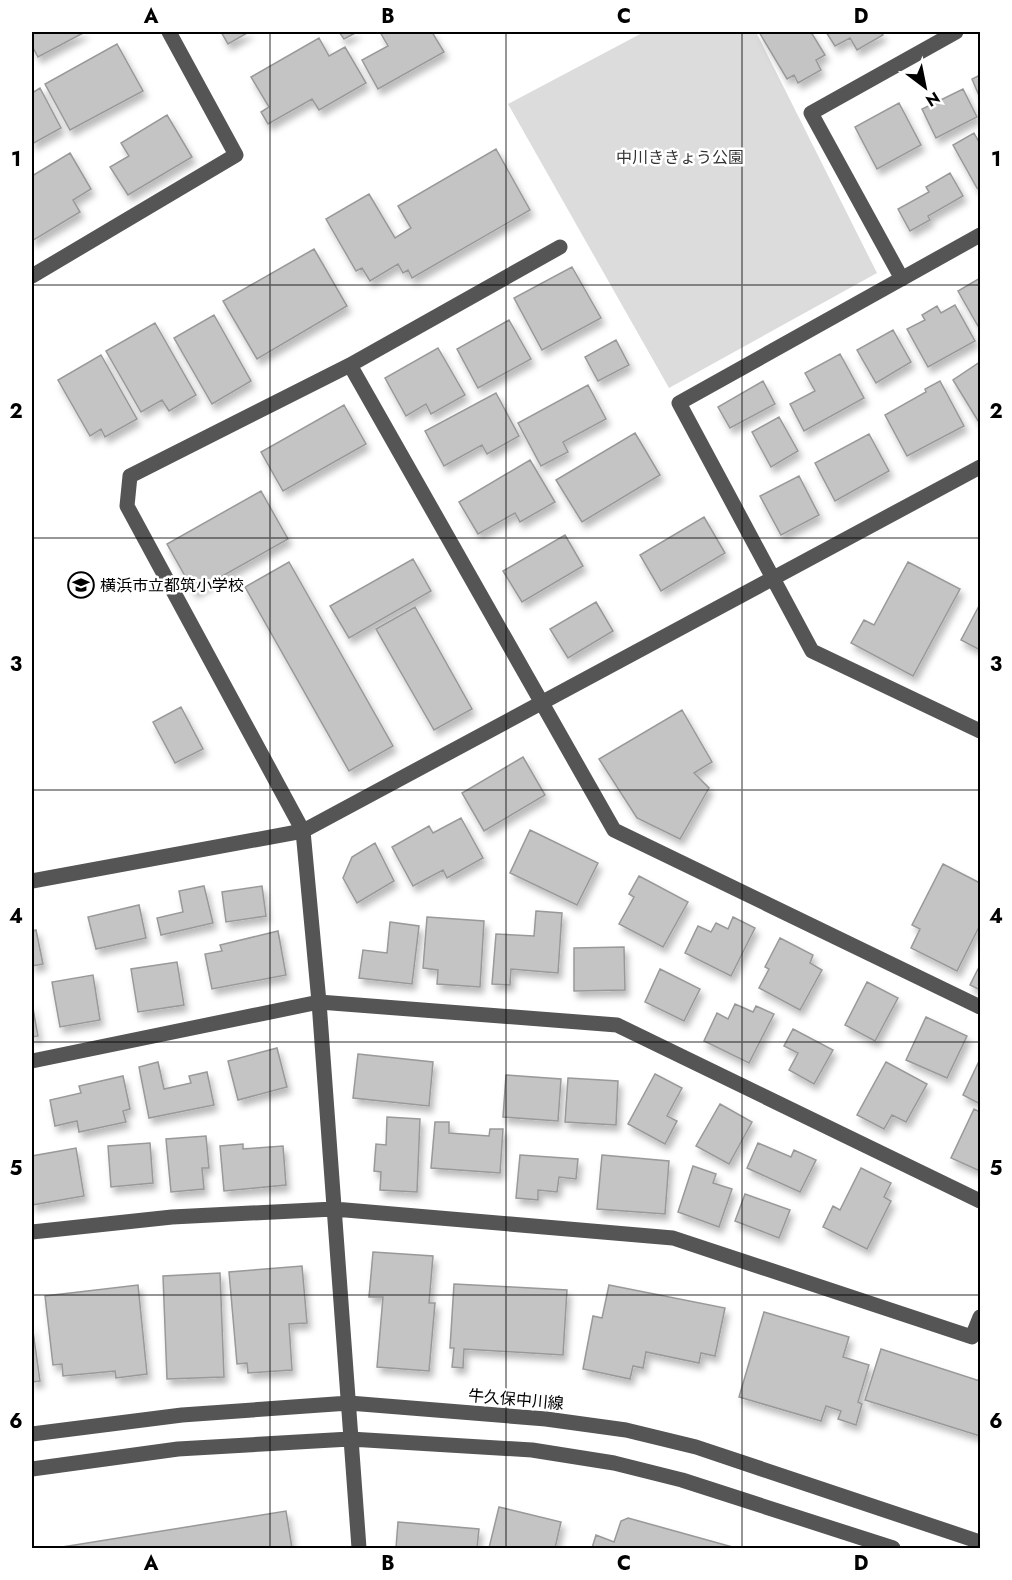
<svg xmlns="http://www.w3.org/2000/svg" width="1012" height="1580" font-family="Jost,'Noto Sans JP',sans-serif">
<defs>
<filter id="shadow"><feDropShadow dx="3.5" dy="6" stdDeviation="3" flood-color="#0004"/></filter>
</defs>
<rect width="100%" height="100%" fill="#fff"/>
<!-- green -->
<path fill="#dcdcdc" d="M644,32H756L877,273L669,388L508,104Z"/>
<!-- building -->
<path fill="#c4c4c4" stroke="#999" stroke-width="1.5" filter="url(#shadow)" d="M32,32H85L38,57L32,46Z
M221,32H249L228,44Z
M339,32H357L344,39Z
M380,32H432L444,52L378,89L362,60L388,46Z
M759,32H811L825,55L816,60L821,70L798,83L794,75L787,79Z
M826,32H881L883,35L857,50L850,38L835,46Z
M319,38L329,56L345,47L366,83L319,110L312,99L268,124L261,112L269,107L251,77Z
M117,44L143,91L70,130L45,84Z
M980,75V98L972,79Z
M40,88L61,128L32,144V93Z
M963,89L977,117L936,138L922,109Z
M899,103L921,145L877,169L855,127Z
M167,115L192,157L128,195L110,167L129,156L121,143Z
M974,133L980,144V190L977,188L953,145Z
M496,149L530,210L412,278L408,270L403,273L398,264L370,281L362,268L356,271L326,219L369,194L395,238L411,228L398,206Z
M70,153L91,189L73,200L80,212L32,241V176Z
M950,173L963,196L928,216L930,220L910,231L898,209L929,192L926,187Z
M314,249L347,306L257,359L223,301Z
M572,267L601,318L542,350L514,298Z
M980,278V325L978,326L958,291Z
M955,305L975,341L928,367L907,329L925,320L922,315L937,306L941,313Z
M214,315L251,381L212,404L174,338Z
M509,320L531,359L478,388L457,349Z
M155,323L196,395L169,411L162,400L141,412L106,351Z
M893,330L911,362L876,383L857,350Z
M616,340L629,365L598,381L585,357Z
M438,348L465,395L431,414L426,404L406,416L385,378Z
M840,354L864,398L804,431L790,404L815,391L805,373Z
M101,355L137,419L105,437L101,429L90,436L58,380Z
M980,362V424L953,380Z
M763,381L775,404L730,428L718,407Z
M940,381L964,426L907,456L885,415L926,392L925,389Z
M588,385L606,419L563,442L568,452L541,466L518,423Z
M496,393L519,436L487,454L482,445L444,466L425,431Z
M344,405L366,444L283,491L261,452Z
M779,417L798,451L771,467L752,432Z
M635,433L660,475L582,522L556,480Z
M869,434L889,471L835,501L815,463Z
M530,460L555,502L520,522L515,513L478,534L459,502Z
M799,476L819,515L781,535L760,496Z
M261,491L288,539L194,592L167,544Z
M704,517L725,553L661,591L640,555Z
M565,535L583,566L522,602L503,571Z
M413,559L431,591L349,638L330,606Z
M289,562L393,746L349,771L245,587Z
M908,562L960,589L913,676L851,643L864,620L874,625Z
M596,602L613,631L568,658L550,629Z
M980,604V650L961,640Z
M415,607L472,709L434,730L376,629Z
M181,707L203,749L175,763L153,722Z
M682,710L712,762L694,773L709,788L680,839L637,818L599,759Z
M523,757L545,795L484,831L462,793Z
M461,818L483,858L447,878L443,870L413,886L392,847L429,826L433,833Z
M530,830L598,863L577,905L510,873Z
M375,843L394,881L357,903L343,878L352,857Z
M943,864L980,883V925L957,971L911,948L920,929L912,925Z
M639,876L688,902L663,947L619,924L634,897L629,894Z
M204,886L213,923L161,935L157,918L183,912L179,891Z
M262,886L266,916L226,922L222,892Z
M139,905L146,938L96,949L88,917Z
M536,911L562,913L558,973L511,969L510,985L492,984L496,934L534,936Z
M427,917L484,921L480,987L437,984L438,970L423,968Z
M733,917L755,928L731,976L685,953L698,926L711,932L716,923L728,929Z
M390,922L419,926L412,984L359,978L363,950L387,953Z
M36,930L43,964L32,966V931Z
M278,931L286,975L212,989L205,954L222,951L220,945Z
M780,938L813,955L810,963L822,970L800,1010L759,988L769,969L765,967Z
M624,947L625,990L574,991V948Z
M177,962L184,1005L138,1012L131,969Z
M980,965V990L970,985Z
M660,969L700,989L684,1021L645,1002Z
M93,975L100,1020L60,1027L52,982Z
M867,982L898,998L875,1041L845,1025Z
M32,1003L38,1036L32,1037Z
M735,1004L753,1012L756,1006L774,1014L749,1063L704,1041L717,1013L728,1019Z
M926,1017L967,1036L947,1078L906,1060Z
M793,1029L833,1050L814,1084L789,1070L798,1053L784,1046Z
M277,1048L287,1087L238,1100L228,1061Z
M358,1054L433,1062L429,1106L353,1098Z
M980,1059V1104L963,1095Z
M158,1062L164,1089L191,1083L189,1076L207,1072L214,1105L149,1118L139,1067Z
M886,1062L927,1084L906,1122L892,1115L884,1129L857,1115Z
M655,1074L682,1088L667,1116L677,1121L665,1144L628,1124Z
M506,1075L561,1079L558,1121L503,1117Z
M123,1076L130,1109L123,1111L126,1122L79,1132L77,1121L55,1126L50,1100L81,1093L79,1086Z
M568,1078L618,1081L616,1125L565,1122Z
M720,1104L752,1122L729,1164L696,1146Z
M974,1109L980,1112V1171L951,1158Z
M387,1117L420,1119L417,1192L380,1190L381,1172L374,1171L376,1144L386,1145Z
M435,1122H449V1133L489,1136L490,1129H503L500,1173L431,1168Z
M206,1136L209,1168H202L204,1189L171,1192L166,1139Z
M150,1143L153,1183L111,1187L108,1146Z
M758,1143L791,1157L794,1150L816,1160L800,1192L747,1168Z
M243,1144V1149L283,1146L286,1185L224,1191L220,1146Z
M76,1148L84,1196L32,1205V1156Z
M520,1155L578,1159L576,1179L559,1177L557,1192L538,1190V1200L516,1198Z
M602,1155L669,1161L665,1214L597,1209Z
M693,1166L716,1174L713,1183L732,1189L719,1227L678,1212Z
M861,1168L891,1183L884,1197L891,1201L867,1249L823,1227L833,1206L840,1210Z
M745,1194L790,1210L779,1238L735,1221Z
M373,1252L433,1256L429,1303H435L429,1371L377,1367L383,1297H369Z
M302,1266L307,1323L289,1324L292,1370L248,1373L247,1363L237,1364L229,1272Z
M220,1273L224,1377L167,1379L163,1276Z
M454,1284L567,1290L563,1355L464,1349L463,1368L452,1367L454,1348H450Z
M138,1285L147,1374L116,1378L115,1371L63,1376L62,1364L53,1365L45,1296Z
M609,1285L725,1308L715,1356L701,1353L699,1363L646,1352L643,1368L633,1366L630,1379L583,1369L593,1316L602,1318Z
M764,1312L849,1337L843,1357L869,1365L858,1402L862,1404L856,1425L838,1419L841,1411L826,1406L821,1421L739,1397Z
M32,1324L40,1381L32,1382Z
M881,1349L980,1381V1436L865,1400Z
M499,1507L561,1522L555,1548H489Z
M286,1511L292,1548H56Z
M628,1518L736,1548H592L596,1535L614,1542L621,1521Z
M398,1522L479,1529L477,1548H396Z"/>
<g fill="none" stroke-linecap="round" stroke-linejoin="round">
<!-- minor -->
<path stroke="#555" stroke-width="15" d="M980,235L679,403L812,651L980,731
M32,276L236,155L169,32
M902,279L811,113L956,32
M350,365L614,830L980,1007
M32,881L303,831L127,506L130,476L350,365L560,247
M32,1061L319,1002L617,1025L980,1201
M32,1232L172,1217L334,1209L673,1238L972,1337L980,1317
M32,1434L182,1415L349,1403L546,1419L626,1430L696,1447L980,1542
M32,1469L178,1449L350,1439L532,1450L614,1463L682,1480L893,1548
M359,1548L319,1002L303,831L980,467"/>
</g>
<!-- grid -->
<path fill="none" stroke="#000" stroke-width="1.5" stroke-opacity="0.55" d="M270,32V1548M506,32V1548M742,32V1548M32,285H980M32,538H980M32,790H980M32,1042H980M32,1295H980"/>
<!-- icons -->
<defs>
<g id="school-ring" transform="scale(1.35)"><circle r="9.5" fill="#fff" stroke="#000" stroke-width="1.5"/><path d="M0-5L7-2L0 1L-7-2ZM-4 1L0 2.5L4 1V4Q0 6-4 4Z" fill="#000"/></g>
</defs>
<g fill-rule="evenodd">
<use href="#school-ring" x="81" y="585"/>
</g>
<g text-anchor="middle" stroke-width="5" stroke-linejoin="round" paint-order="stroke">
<!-- park labels -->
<g font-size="16" fill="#333" stroke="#fff">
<text x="680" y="163">中川ききょう公園</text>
</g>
<!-- poi labels -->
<g font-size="16" fill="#000" stroke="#fff" text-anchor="start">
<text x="100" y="591">横浜市立都筑小学校</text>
</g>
<!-- street labels -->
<g font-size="16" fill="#000" stroke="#fff">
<text transform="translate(516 1399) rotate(5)" y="6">牛久保中川線</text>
</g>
</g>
<!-- border -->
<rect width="1012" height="1580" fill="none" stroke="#ffffff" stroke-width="66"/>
<!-- north arrow -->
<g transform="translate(925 87) rotate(148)" stroke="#ffffff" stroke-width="4.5" paint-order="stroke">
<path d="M0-4.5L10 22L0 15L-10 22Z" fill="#000000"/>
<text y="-9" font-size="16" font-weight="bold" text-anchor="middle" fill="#000000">N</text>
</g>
<rect x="33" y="33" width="946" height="1514" fill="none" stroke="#000" stroke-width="2"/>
<g font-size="20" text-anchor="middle" font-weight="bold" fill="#000">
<text x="151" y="23">A</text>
<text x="388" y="23">B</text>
<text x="624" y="23">C</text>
<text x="861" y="23">D</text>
<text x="16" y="166">1</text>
<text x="996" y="166">1</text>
<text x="16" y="418">2</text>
<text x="996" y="418">2</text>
<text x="16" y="671">3</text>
<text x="996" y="671">3</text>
<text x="16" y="923">4</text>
<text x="996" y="923">4</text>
<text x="16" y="1175">5</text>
<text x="996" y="1175">5</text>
<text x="16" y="1428">6</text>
<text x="996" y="1428">6</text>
<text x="151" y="1570">A</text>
<text x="388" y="1570">B</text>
<text x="624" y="1570">C</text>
<text x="861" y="1570">D</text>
</g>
</svg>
